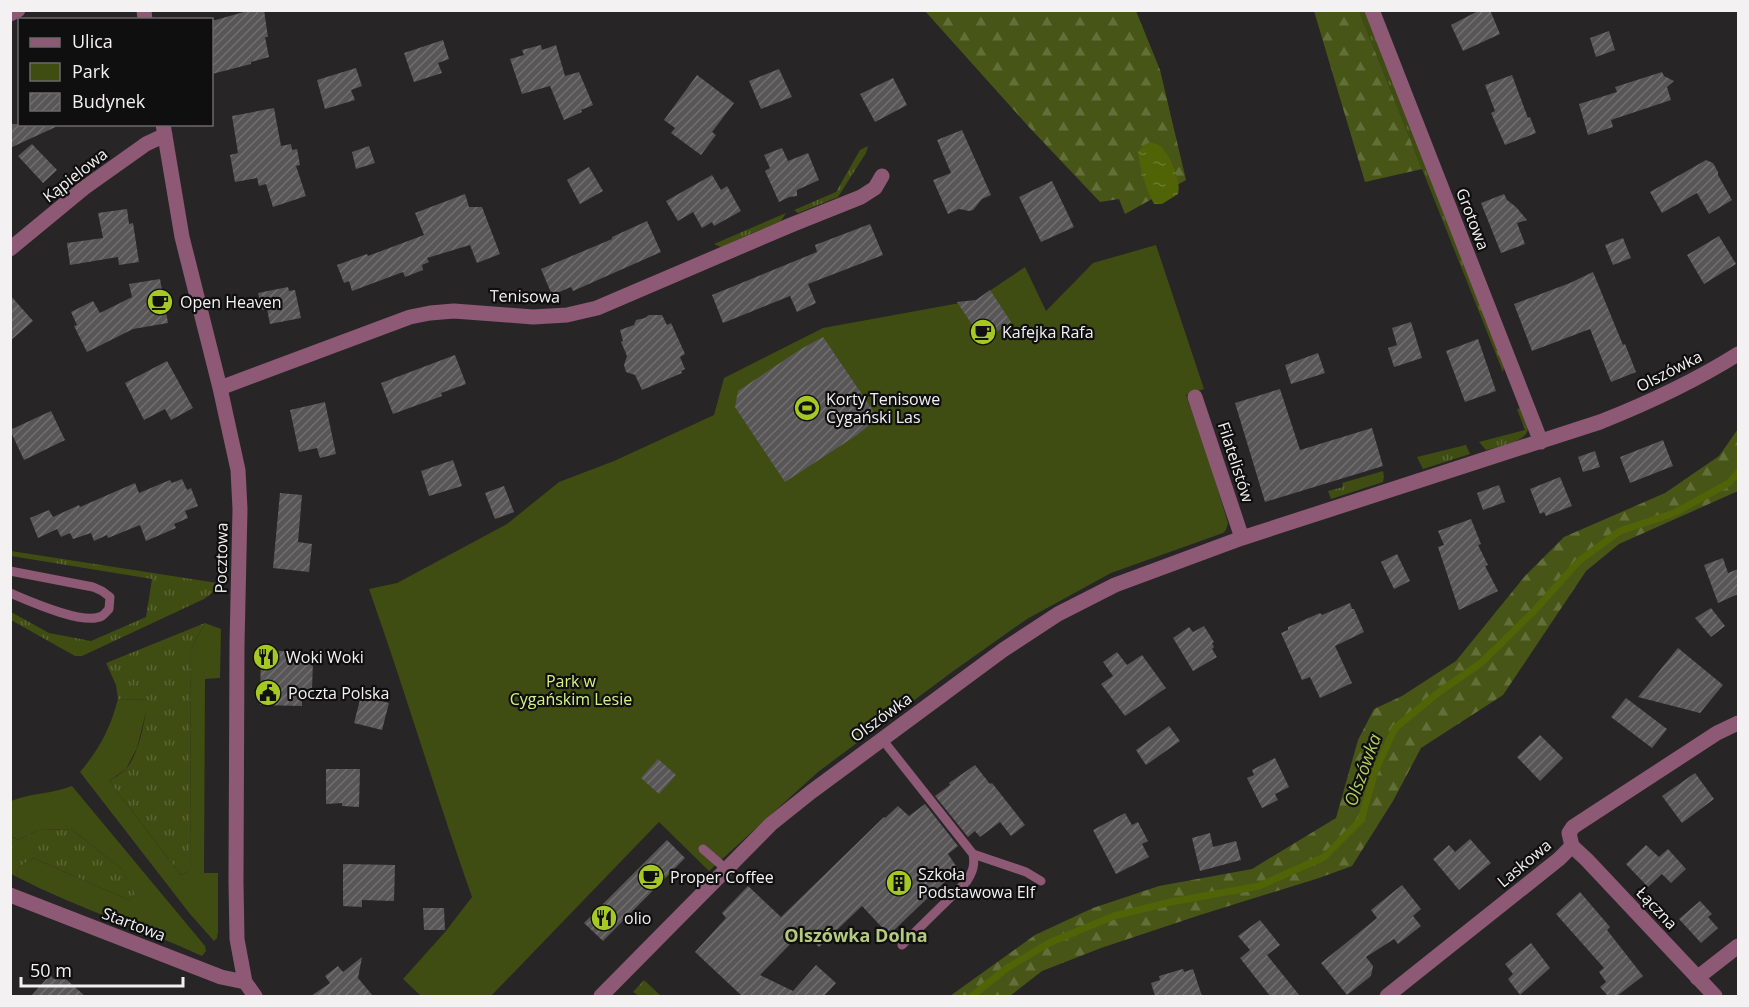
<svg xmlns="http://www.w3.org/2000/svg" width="1749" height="1007" font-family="'Open Sans',sans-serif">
<defs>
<pattern id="grass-tufts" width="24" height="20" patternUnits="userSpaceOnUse" patternTransform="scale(1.5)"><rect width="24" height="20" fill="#3f4c12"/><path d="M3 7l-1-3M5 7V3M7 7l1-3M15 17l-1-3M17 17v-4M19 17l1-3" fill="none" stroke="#5b6635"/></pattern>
<pattern id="forest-firs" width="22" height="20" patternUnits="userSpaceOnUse" patternTransform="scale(1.5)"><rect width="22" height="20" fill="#475617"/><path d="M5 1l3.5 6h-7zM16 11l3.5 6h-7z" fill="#626f39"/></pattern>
<pattern id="water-ripples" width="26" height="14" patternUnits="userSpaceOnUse" patternTransform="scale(1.5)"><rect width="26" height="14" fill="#506307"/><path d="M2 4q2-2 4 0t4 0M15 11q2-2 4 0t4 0" fill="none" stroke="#6a7a2c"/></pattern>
<pattern id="building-hatch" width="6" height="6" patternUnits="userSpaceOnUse" patternTransform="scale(1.5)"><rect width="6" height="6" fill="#595658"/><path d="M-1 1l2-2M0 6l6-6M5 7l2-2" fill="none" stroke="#716f70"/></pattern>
</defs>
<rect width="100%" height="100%" fill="#282526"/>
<!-- grass -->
<path fill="url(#grass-tufts)" d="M1359,11H1365L1505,361L1503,372Z
M868,146L866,153L838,197L798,213L794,210L836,192L860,150Z
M786,213L781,221L721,247L714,244Z
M1521,408C1523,414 1527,421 1528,427C1529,442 1497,447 1486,450L1479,442L1525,430L1517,409Z
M1466,445L1470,454L1423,469L1417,457Z
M1383,471L1384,477L1383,482L1331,499L1328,491L1343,487L1342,483Z
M10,551H11L224,584L204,599L82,656H75L11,620V612L49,633L91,641L146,617L152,579L11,556Z
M205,623L191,649L190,871L181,875L109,781C114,778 120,774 125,770C140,754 144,721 148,700L118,699L116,685L106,663Z
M71,829L122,869L136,894L129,900L33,858L18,868L17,877L11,874L10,836L18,840L39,830Z
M644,980L661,996H639L633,992Z"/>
<!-- forest -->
<path fill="url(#forest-firs)" d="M925,11H1136L1160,70L1186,180L1125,214L1119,199L1100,202L1028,126Z
M1314,11H1359L1422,169L1365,182Z
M1738,429V491L1619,544L1586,571L1503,695L1421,748L1393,801L1352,866L1319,878L1200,915L1101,948L1042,971L1010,996H950L1035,935L1093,908L1159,886L1252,869L1336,818L1358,740L1374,709L1402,696L1456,661L1525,576L1564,537L1665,493L1719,456Z"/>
<!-- park -->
<path fill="#3f4c12" d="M1156,245L1204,389L1186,395L1208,456L1228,523L1226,530L1223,533L1111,573L1027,619L952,672L818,772L709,871L659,822L491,996H421L403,979L445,932L472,897C436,795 405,691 369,589L397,583L507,524L559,482L614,461L714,415L724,378L823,328L976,300L1025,267L1046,311L1093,263Z
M205,623L221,629L220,678L205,679L204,873H218V932L217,938L214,941L190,914L80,772C100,748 110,729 118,699L149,700L137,748L126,769L109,781L181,875L190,871L191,649Z
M72,786L205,946L206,951L202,956C141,928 77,908 17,877L18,868L33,858L129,900L135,894L122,869L71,829L39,830L18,840L11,836V801C30,793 52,794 72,786Z"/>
<!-- water -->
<path fill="url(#water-ripples)" d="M1151,142C1152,143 1159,145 1160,146C1170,154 1182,183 1178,194L1162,204H1154C1145,187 1141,171 1138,152L1144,145Z"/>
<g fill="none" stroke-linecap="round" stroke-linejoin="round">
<!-- stream -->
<path stroke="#506307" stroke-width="7" d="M972,996L1007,968L1049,943L1114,916L1171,902L1259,886L1324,857L1361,820L1375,771L1395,728L1439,692L1481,663L1534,611L1579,561L1620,531L1674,513L1729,483L1738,473"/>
</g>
<!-- building -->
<path fill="url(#building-hatch)" d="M251,10H264L268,37H265L269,57L251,62V64L212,74V21Z
M1480,10H1490L1500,34L1463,51L1451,25Z
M1609,31L1615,50L1596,57L1590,38Z
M443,40L449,59L438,63L442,73L414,82L404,53Z
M541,45L542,50L556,45L565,76L579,72L593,105L581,110L582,112L564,120L550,86L522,94L510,59L524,55L522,50Z
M356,68L362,86L351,90L355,100L325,109L317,80Z
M779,69L792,97L761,109L749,81Z
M1662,72L1664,76L1674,81L1667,87L1671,100L1611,120L1613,127L1588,135L1579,104L1617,92L1615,87Z
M697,75L734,103L712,132L716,135L701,155L671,133L675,128L664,120Z
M1512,75L1528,118L1530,117L1536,133L1505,145L1491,113L1495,111L1485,85Z
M893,78L907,105L875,122L860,94Z
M274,108L281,146L291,144L292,150L297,149L300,165L296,166L306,196L273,207L266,184L259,186L257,178L235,182L230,155L238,153L232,116Z
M10,124H62L10,148Z
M962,130L991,195L982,199L973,210L969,211L959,209L948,214L933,180L951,173L937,140Z
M32,144L57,170L43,183L18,156Z
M369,146L375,163L356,169L352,152Z
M782,148L788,161L808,153L819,180L797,190V196L789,197L779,202L765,171L770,168L764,155Z
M1706,160L1713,163L1718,172V175L1732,200L1709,214L1697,193L1662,213L1650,192Z
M589,167L603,191L580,204L567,180Z
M712,175L721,190L727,186L741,211L714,226L712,222L702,228L693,212L678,221L666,201Z
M1052,181L1074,227L1041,242L1019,197Z
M465,194L469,207H482L500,254L477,263L470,245L427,258L429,262L422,265L423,270L405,277L403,272L352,291L349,281L344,283L337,265L367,254L368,256L424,235L415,213Z
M1504,194L1507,200L1516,207L1527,220L1517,223L1525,244L1501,253L1481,203Z
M127,209L129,224L133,223L139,262L119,265L118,257L70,265L67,243L103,238L98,213Z
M647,221L661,252L573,291L571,287L552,295L541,269L612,239V237Z
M870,224L883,255L808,284L816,303L797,312L790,296L723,323L712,295L817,252L815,245Z
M1719,236L1736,264L1704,284L1687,255Z
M1623,238L1631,258L1613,265L1605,245Z
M1593,272L1623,345L1625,344L1636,372L1611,382L1590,329L1532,351L1514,304L1570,283Z
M160,279L168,323L133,329L87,352L74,326L77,325L71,312L93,301L100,313L132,297L129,284Z
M288,287L289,291L295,290L301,318L270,324L267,309L262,310L258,293Z
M990,290L1011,322L983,341L957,302L976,300Z
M10,295L33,321L10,341Z
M649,315H662L667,325L671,323L685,354L680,357L685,369L681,371L682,373L642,390L635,375L626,372L624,365L627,356L621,342L623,341L620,330L634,325L636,320L645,318Z
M1411,322L1422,358L1394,367L1388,348L1397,345L1392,328Z
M823,337L878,418L857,435L785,482L735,407L738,391L801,349Z
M1478,339L1496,391L1465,402L1446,351Z
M1318,353L1325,373L1291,384L1285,365Z
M455,355L466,384L441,393L442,396L393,414L381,383Z
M167,361L193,408L171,420L165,409L144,420L125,383Z
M1280,389L1300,450L1372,428L1383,466L1265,502L1235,403Z
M325,402L336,454L320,458L317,448L299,452L290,410Z
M51,411L65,440L24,460L10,430Z
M1663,440L1673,466L1630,483L1620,457Z
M1595,451L1600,467L1583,472L1578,457Z
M453,460L462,486L429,496L421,471Z
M1560,477L1572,506L1546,516L1544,512L1540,514L1530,489Z
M182,479L187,490L191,488L198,506L185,511L188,518L174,524L176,528L146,541L140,525L108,538L107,535L94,541L91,533L73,539L70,533L61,537L57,529L38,538L30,518L49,510L53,517L79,505L80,507L135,483L139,493L170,480L172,483Z
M1499,485L1505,502L1483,510L1477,493Z
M504,486L514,512L495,519L485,493Z
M280,493L302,495L298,542L312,544L309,572L273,568Z
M1471,519L1481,544L1478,545L1488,565L1485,566L1498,591L1459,610L1438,547L1444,545L1438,531Z
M1397,554L1410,581L1394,589L1381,562Z
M1723,558L1728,573L1738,569V594L1718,603L1704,565Z
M1350,603L1352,609H1354L1364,632L1335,646L1352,683L1320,698L1310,677L1302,680L1281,633L1288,630V627L1320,613L1322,615Z
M1711,608L1725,626L1711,637L1695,618Z
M1204,626L1214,642L1212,643L1214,647L1212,649L1217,657L1193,671L1173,638L1189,627L1193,632Z
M1678,648L1723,685L1700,713L1638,697Z
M261,650L303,652V661H313L312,689H302V706L260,705Z
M1117,652L1127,665L1142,655L1166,688L1125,716L1101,684L1113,676L1103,662Z
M361,696L389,703L382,730L354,723Z
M1626,698L1667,729L1652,748L1611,717Z
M1169,726L1180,741L1146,765L1136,750Z
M1540,735L1563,758L1540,781L1517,757Z
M1275,758L1289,787L1275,794L1278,800L1262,808L1247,778L1254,775L1252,770Z
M658,759L676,775L659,794L641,778Z
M975,765L990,784L992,783L1025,825L1011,836L1000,822L980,837L975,831L968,837L935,796L950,785L949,783Z
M326,769H360L359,807L342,806V803L326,804Z
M1695,773L1714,799L1682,823L1662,796Z
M925,804L958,846L948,854L958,869L889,935L862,906L819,947L803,931L760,975L793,991L816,965L836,983L824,996H742L695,952L726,918L722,913L748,886L781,917L884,817L885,818L898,806L909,816Z
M1125,813L1132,825L1138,822L1148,841L1142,844L1149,857L1116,874L1093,830Z
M1210,833L1213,847L1236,841L1241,860L1200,871L1192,838Z
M1470,839L1491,863L1459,890L1433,859L1449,845L1455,852Z
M667,840L685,858L603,941L584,923Z
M1646,845L1659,857L1668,849L1686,869L1671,883L1662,874L1648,887L1626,864Z
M343,864L395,865L394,901L362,900V907L343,906Z
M1402,885L1421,909L1413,916L1421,926L1398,944L1394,939L1366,957L1373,966L1371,976L1347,995L1321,963L1377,918L1371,910Z
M1580,892L1610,927L1607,930L1643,976L1617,996H1608L1600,987L1606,982L1599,972L1604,968L1556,914Z
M1700,901L1712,914L1708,917L1718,928L1701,943L1679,919Z
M423,908H444L445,930H424Z
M1260,920L1280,945L1267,955L1300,996H1270L1240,958L1250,950L1238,936Z
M1531,943L1550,968L1520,995L1508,979L1513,974L1505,964Z
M362,957L358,978L373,996H311L330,983L325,976L338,966L343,972Z
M1183,969L1184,972L1193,969L1202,996H1155L1151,983L1160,980L1159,976Z
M59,973L85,996H31L50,975L54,979Z"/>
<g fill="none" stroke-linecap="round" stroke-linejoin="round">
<!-- lane -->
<path stroke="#8d5974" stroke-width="9" d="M10,571L93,587L102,591L110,597L109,609C107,611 105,614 102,616C84,626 29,601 10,593
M882,739L973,854L1026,872L1041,881
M703,849L726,869
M902,945L967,881C973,871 975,865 973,854"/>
<!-- street -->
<path stroke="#8d5974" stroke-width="15" d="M144,10L145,20
M1372,10L1541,442
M10,14L18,10
M163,124L182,237L220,388L238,470L240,509L237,644L236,882L237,939L245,982L255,996
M10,249L84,188L146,144L165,135
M220,388L410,317L430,313L454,311L533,317L567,315L597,308L791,225L861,197L875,188L882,176
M1195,397L1242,538
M1572,846L1587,860L1715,996
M10,895L221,977L245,982
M1697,978L1738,946
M601,996L771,824L811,792L1003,650L1058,614L1115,585L1242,538L1600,422C1648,403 1695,381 1738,354
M1387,996L1559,859L1572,846L1569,833L1573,827L1579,823L1717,733L1738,723"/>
</g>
<!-- icons -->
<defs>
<g id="cafe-disc" transform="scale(1.35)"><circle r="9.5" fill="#a5c823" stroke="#100f0f"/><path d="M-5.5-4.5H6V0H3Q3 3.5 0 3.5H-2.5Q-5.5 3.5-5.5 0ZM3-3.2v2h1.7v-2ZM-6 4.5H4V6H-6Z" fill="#111"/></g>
<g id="stadium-disc" transform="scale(1.35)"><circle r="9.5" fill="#a5c823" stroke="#100f0f"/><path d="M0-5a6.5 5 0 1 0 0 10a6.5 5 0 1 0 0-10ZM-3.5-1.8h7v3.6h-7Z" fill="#111"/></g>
<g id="restaurant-disc" transform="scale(1.35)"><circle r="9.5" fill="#a5c823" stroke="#100f0f"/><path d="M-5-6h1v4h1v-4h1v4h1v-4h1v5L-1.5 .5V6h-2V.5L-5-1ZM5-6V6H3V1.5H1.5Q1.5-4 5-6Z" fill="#111"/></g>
<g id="civic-disc" transform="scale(1.35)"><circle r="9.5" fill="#a5c823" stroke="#100f0f"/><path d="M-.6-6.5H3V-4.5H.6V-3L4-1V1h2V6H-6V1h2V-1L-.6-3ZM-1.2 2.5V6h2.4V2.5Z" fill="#111"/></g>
<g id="building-disc" transform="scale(1.35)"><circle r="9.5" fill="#a5c823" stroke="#100f0f"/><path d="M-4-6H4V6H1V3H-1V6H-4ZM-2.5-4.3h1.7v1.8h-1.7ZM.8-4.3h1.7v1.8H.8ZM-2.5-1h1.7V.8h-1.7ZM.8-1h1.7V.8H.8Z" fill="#111"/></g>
</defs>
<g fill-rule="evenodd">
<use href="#cafe-disc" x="160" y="302"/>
<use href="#cafe-disc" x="983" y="332"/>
<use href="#stadium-disc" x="807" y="408"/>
<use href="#restaurant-disc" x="266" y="657"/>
<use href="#civic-disc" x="268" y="693"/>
<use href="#cafe-disc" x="651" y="877"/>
<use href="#building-disc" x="899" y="883"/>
<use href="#restaurant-disc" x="604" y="918"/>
</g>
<g text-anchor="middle" stroke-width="4.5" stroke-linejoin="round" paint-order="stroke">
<!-- street labels -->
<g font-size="16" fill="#f3f1f2" stroke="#100f0f">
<text transform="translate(75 175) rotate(-38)" y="6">Kąpielowa</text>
<text transform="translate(1473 219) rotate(69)" y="6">Grotowa</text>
<text transform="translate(525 296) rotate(1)" y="6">Tenisowa</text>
<text transform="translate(1669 371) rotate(-27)" y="6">Olszówka</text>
<text transform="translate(1236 462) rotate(72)" y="6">Filatelistów</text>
<text transform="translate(221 558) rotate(-89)" y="6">Pocztowa</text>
<text transform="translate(881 717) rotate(-36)" y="6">Olszówka</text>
<text transform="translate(1524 863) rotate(-40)" y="6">Laskowa</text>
<text transform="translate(1657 908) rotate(47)" y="6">Łączna</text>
<text transform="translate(134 924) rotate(21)" y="6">Startowa</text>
</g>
<!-- poi labels -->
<g font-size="16" fill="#f3f1f2" stroke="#100f0f" text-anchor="start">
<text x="180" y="308">Open Heaven</text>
<text x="1002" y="338">Kafejka Rafa</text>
<text x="826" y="405">Korty Tenisowe<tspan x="826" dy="18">Cygański Las</tspan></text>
<text x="286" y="663">Woki Woki</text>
<text x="288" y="699">Poczta Polska</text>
<text x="918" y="880">Szkoła<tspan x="918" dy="18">Podstawowa Elf</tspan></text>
<text x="670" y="883">Proper Coffee</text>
<text x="624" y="924">olio</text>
</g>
<!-- park labels -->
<g font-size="16" fill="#d4f385" stroke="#100f0f">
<text x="571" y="687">Park w<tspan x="571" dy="18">Cygańskim Lesie</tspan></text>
</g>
<!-- water labels -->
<g font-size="18" font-style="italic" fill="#afcc5e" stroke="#100f0f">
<text transform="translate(1363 770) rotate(-70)" y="6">Olszówka</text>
</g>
<!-- neighbourhood labels -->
<g font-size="18" font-weight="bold" fill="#b5ca80" stroke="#100f0f">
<text x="856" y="942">Olszówka Dolna</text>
</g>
</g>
<!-- border -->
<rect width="1749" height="1007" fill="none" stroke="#f3f1f2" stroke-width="24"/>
<!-- legend -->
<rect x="18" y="18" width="195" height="108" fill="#100f0f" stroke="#6b696a" stroke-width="1.5"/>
<rect x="30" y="38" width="30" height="9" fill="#8d5974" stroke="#6b696a" stroke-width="1.5"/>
<text x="72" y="48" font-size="18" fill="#f3f1f2">Ulica</text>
<rect x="30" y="63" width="30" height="18" fill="#3f4c12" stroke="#6b696a" stroke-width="1.5"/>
<text x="72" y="78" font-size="18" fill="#f3f1f2">Park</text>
<rect x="30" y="93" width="30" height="18" fill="url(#building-hatch)" stroke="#6b696a" stroke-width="1.5"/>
<text x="72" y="108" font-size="18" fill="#f3f1f2">Budynek</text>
<!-- scale -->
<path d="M21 977v9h162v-9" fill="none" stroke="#f3f1f2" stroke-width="3"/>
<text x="30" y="977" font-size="18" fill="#f3f1f2" stroke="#100f0f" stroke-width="4.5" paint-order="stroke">50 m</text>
</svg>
